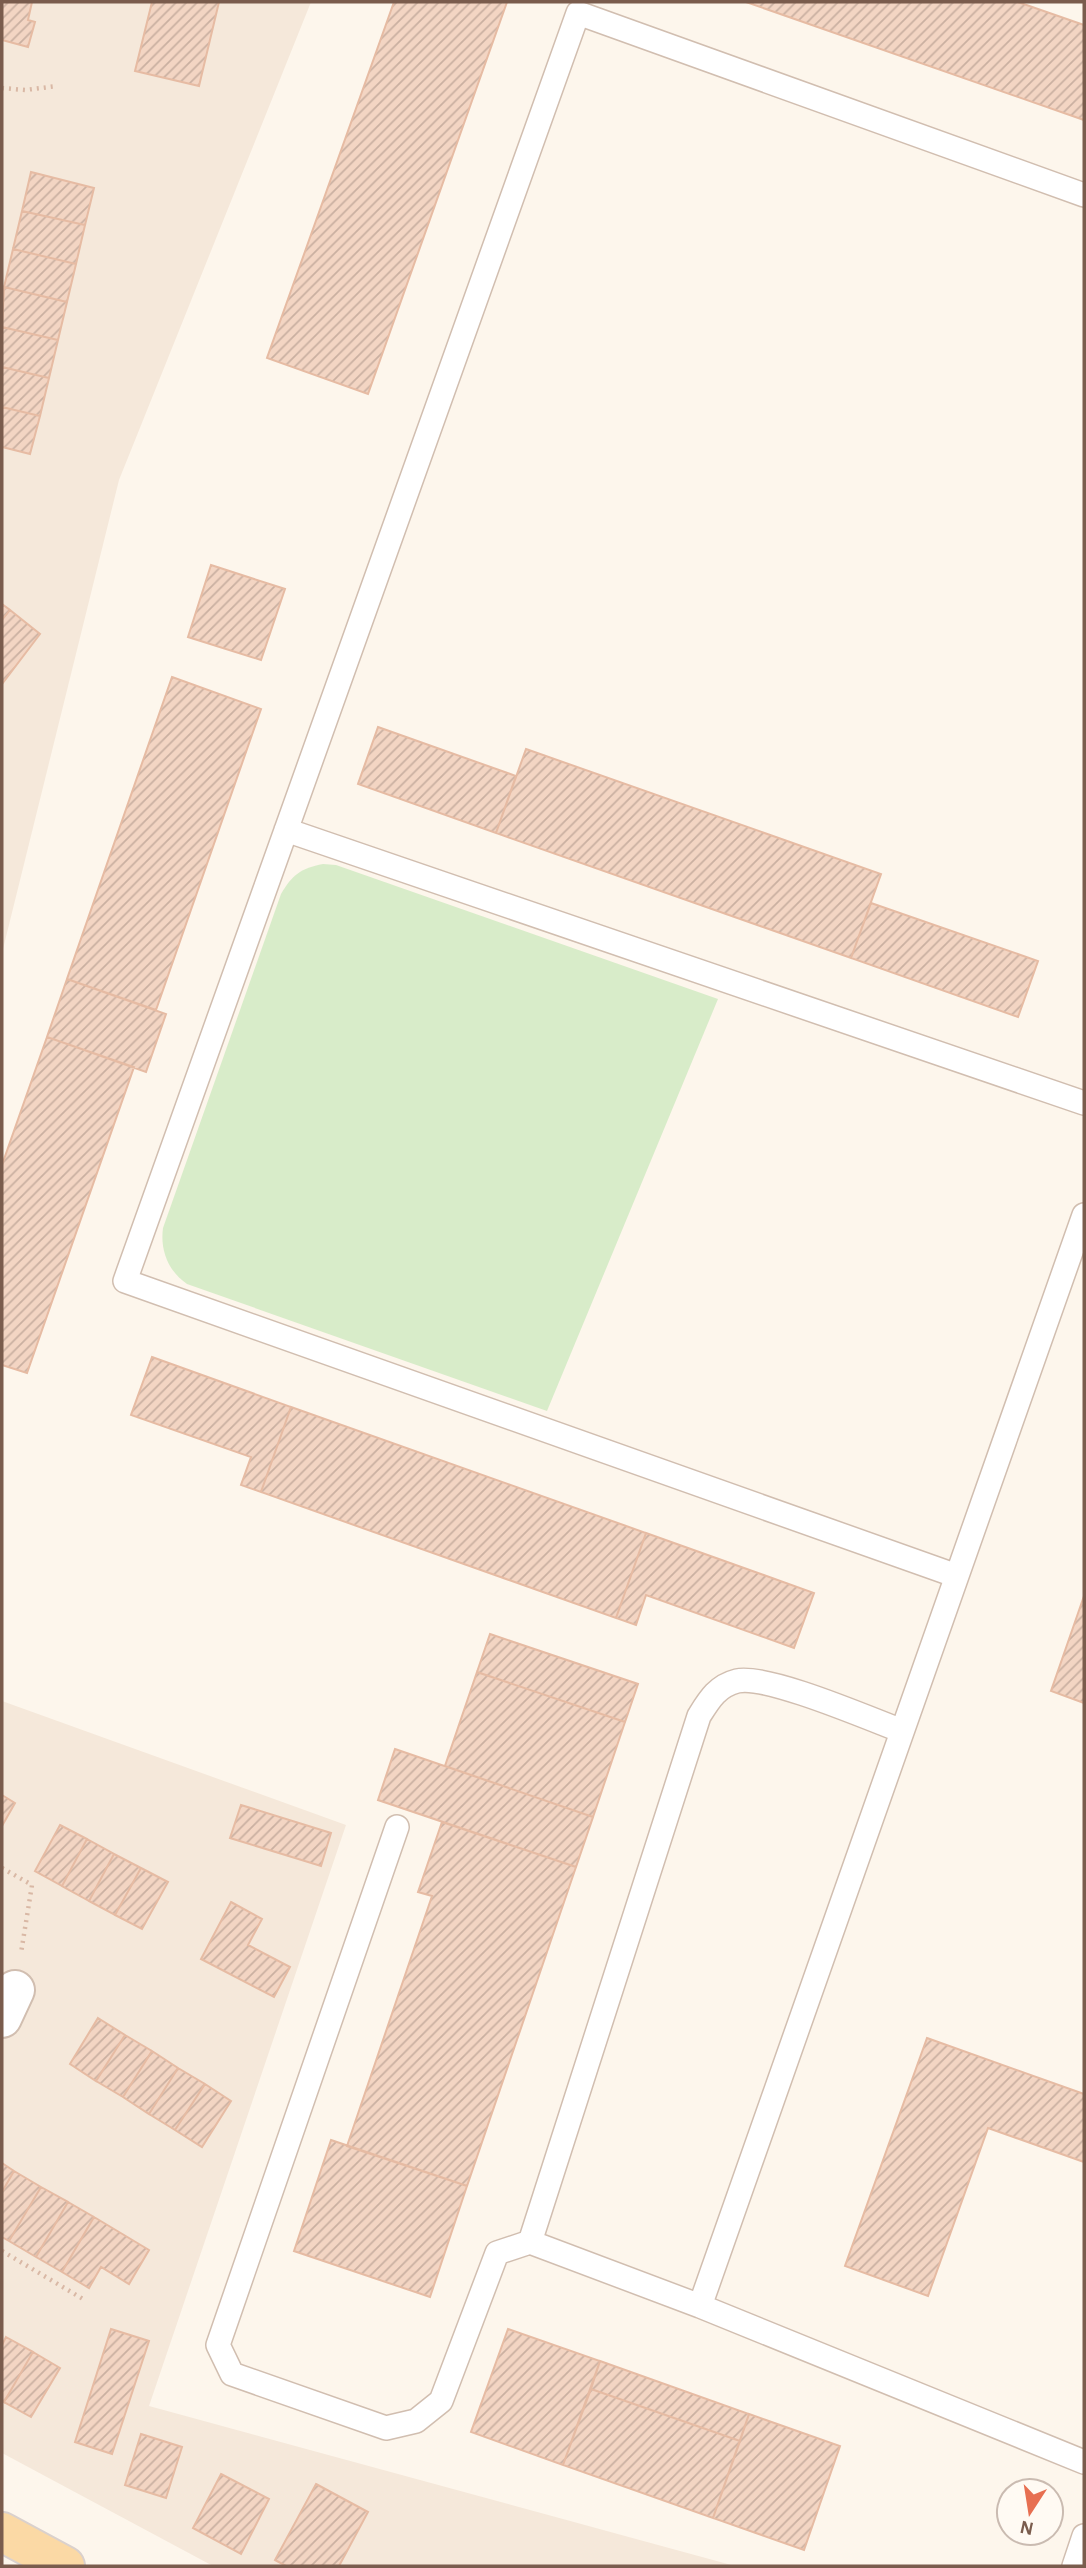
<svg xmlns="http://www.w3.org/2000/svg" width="1086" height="2568" viewBox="0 0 1086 2568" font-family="'Alegreya Sans',sans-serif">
  <defs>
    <pattern id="building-hatch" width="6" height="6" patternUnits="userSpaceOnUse" patternTransform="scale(1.75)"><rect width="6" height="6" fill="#f3d5c3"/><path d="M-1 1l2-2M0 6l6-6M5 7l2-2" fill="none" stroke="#cab0a1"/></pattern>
  </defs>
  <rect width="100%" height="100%" fill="#fdf6ec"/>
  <path fill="#f5e8da" d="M2,2h309l-192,478 -117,473z
    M2,1701l344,124 -197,581 586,160h-522l-211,-113z"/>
  <path fill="#d8ecc9" d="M323,864l13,1 382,134 -171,412 -360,-127c-19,-13 -27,-34 -24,-56l118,-334c11,-19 20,-26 42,-30z"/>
  <path fill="url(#building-hatch)" stroke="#e6bba3" stroke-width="2" d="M2,2h30l-4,18 7,2 -7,25 -26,-7z
    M152,2h67l-20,84 -64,-15z
    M394,2h113l-139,392 -101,-36z
    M746,2h272l66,23v95z
    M31,172l63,16 -9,37 -63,-14z
    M22,211l63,14 -9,39 -63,-15z
    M13,249l63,15 -9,38 -63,-15z
    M4,287l63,15 -9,38 -56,-13z
    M2,327l56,13 -9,38 -47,-11z
    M2,367l47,11 -9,38 -38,-9z
    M2,407l38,9 -10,38 -28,-7z
    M211,565l74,24 -24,71 -73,-23z
    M2,604l8,6 -8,10z
    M10,610l30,24 -38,50v-64z
    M172,677l89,32 -105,301 -89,-31z
    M378,727l138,49 -20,57 -138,-49z
    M526,749l355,125 -30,84 -355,-125z
    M871,903l167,58 -20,56 -167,-59z
    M67,979l99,35 -20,58 -99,-35z
    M47,1037l87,30 -107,306 -25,-8v-200z
    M152,1357l139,50 -30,85 -20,-7 10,-28 -120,-42z
    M291,1407l355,126 -30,85 -355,-126z
    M646,1533l168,60 -20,55 -148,-53 -10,30 -20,-7z
    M1084,1596v107l-33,-12z
    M490,1634l148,50 -13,38 -148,-50z
    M477,1672l148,50 -32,95 -148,-51z
    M395,1749l198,68 -17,50 -198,-67z
    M2,1795l13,8 -13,23z
    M241,1805l90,28 -10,33 -91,-28z
    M442,1822l134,45 -109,319 -120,-40 85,-250 -14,-4z
    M60,1825l27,14 -25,47 -27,-15z
    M87,1839l27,15 -25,47 -27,-15z
    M114,1854l27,14 -26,47 -26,-14z
    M141,1868l27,14 -26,47 -27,-14z
    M231,1902l31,17 -14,26 42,22 -16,30 -73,-38z
    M98,2018l27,17 -29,46 -26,-17z
    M125,2035l27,16 -29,46 -27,-16z
    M927,2038l157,56v68l-96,-34 -60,168 -83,-30z
    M152,2051l26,17 -29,46 -26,-17z
    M178,2068l27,16 -30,46 -26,-16z
    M205,2084l26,17 -29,46 -27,-17z
    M331,2140l136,46 -37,111 -136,-46z
    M2,2163l12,8 -12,21z
    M14,2171l27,16 -32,54 -7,-4v-45z
    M41,2187l27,15 -32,55 -27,-16z
    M68,2202l26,15 -32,55 -26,-15z
    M94,2217l55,33 -20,34 -28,-17 -12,21 -27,-16z
    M111,2329l38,12 -37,113 -37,-12z
    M508,2329l92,32 -37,104 -92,-33z
    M6,2337l27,15 -29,50 -2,-2v-55z
    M33,2352l27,16 -29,49 -27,-15z
    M600,2361l149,53 -9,27 -149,-52z
    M591,2389l149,52 -27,77 -150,-53z
    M749,2414l91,32 -36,104 -91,-32z
    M141,2434l41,13 -16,51 -41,-13z
    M221,2474l48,25 -28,55 -48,-26z
    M316,2484l52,28 -29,54h-53l-11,-6z"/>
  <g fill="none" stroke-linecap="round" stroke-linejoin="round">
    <defs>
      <path id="service" d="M286,830l798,273
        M957,1576l-832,-295 453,-1268 506,182
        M397,1827l-179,518 14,29 154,54 30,-7 25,-20 56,-148 33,-11 170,64 384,156
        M530,2242l169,-526c10,-16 18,-30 38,-35 29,-7 133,38 165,50
        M700,2306l384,-1091
        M1074,2566l10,-30"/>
      <path id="minor" d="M2,2018l13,-28"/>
      <path id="primary" d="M2,2532l63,34"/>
    </defs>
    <use href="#service" stroke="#d1beb0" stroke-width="26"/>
    <use href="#minor" stroke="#d1beb0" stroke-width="42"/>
    <use href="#primary" stroke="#dad1cd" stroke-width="42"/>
    <path stroke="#d9b8a5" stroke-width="4.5" stroke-dasharray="2 5" stroke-linecap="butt" d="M2,88l23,2 32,-4
      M2,1868l30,17 -11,68
      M2,2251l81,48"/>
    <use href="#service" stroke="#fff" stroke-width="23"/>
    <use href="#minor" stroke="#fff" stroke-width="38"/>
    <use href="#primary" stroke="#fbd9a5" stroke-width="38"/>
  </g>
  <rect width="1086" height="2568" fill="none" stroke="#7a5c4d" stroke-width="7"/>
  <g transform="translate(1030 2512) rotate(192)"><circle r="33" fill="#fffaf3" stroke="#cabbb1" stroke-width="2"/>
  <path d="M0-5L12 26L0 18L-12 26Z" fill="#e76f51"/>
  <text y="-10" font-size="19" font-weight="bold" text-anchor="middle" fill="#7a5c4d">N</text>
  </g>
</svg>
